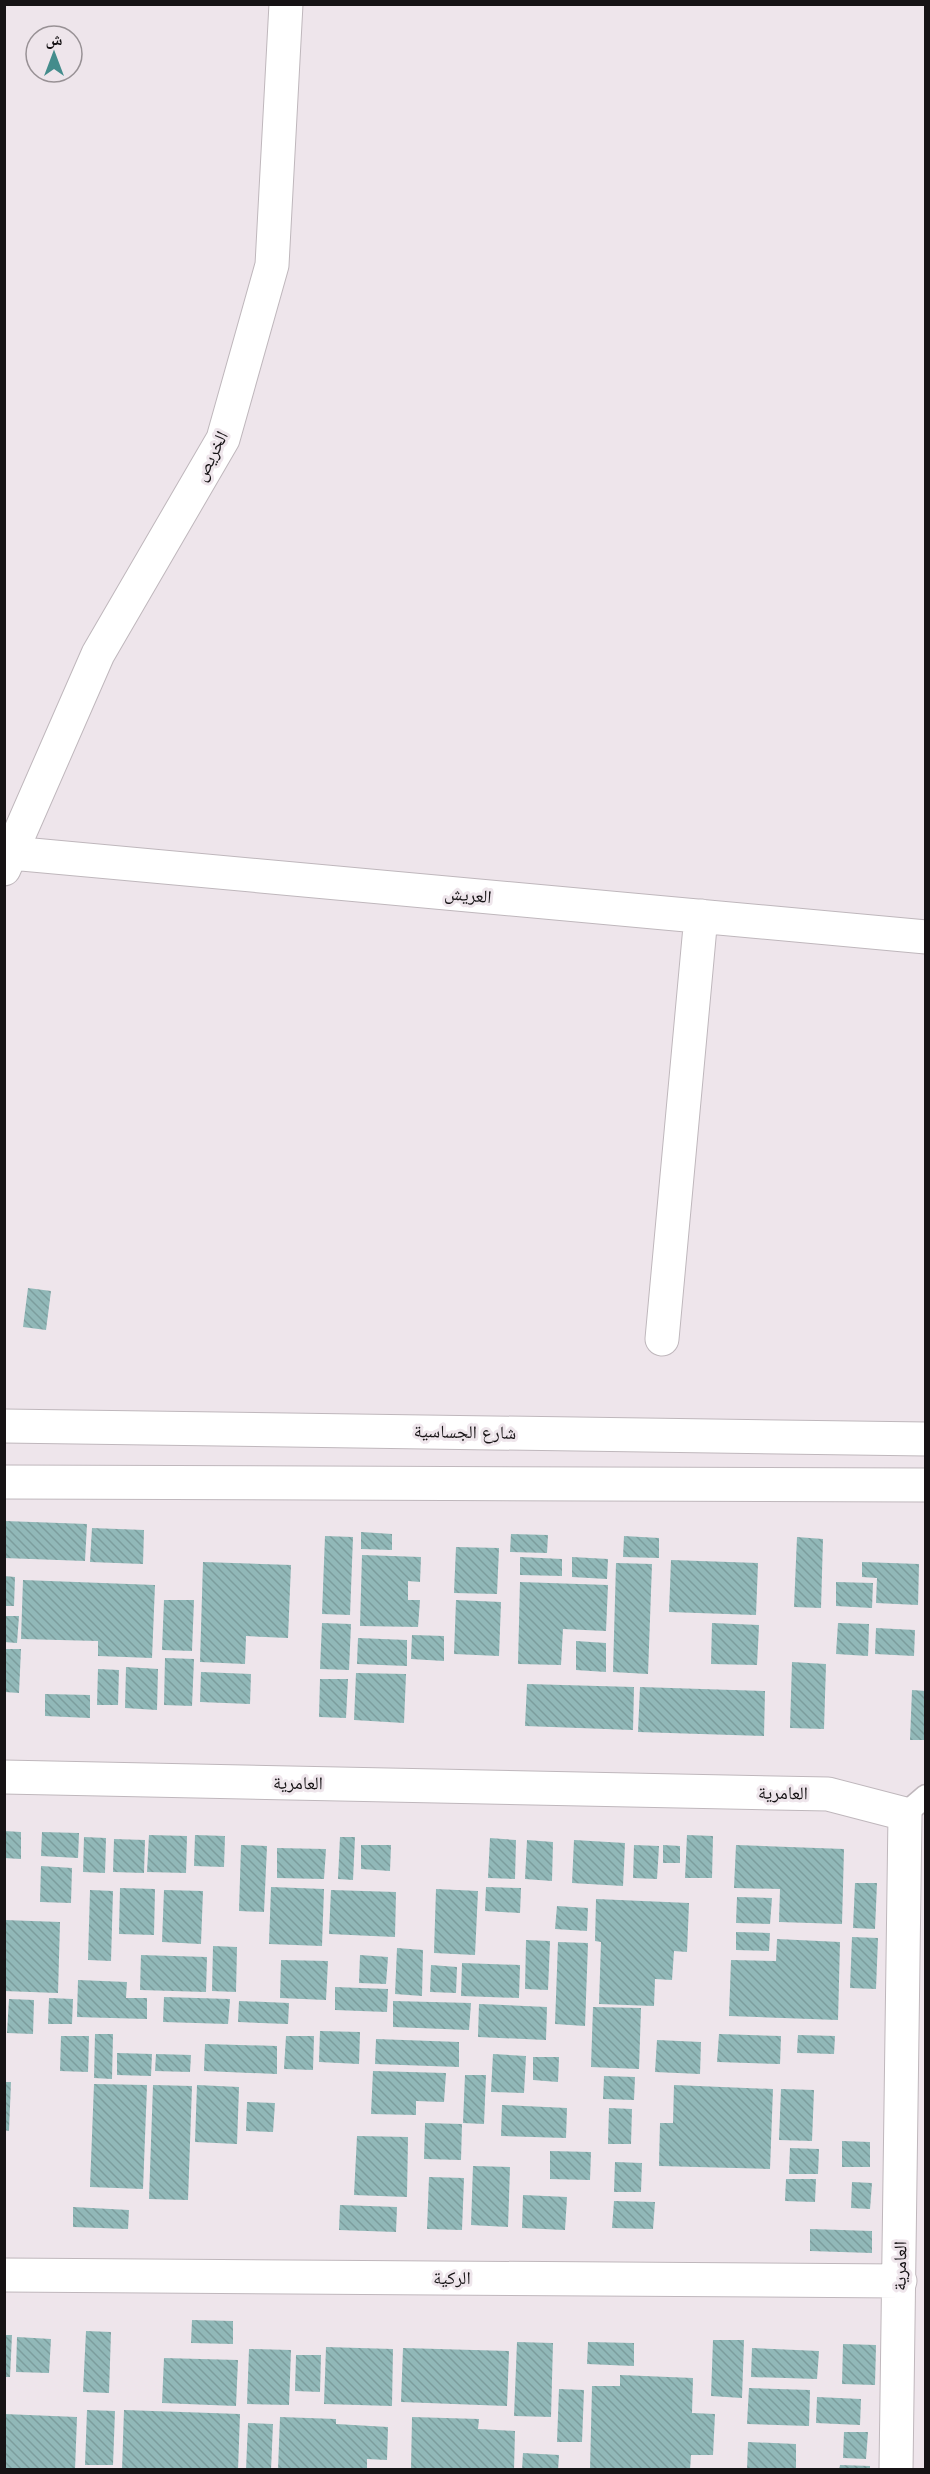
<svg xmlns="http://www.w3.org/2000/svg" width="930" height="2474" viewBox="0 0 930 2474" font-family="Inter,'Noto Naskh Arabic',sans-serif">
  <defs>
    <pattern id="building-back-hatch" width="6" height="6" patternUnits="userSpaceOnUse" patternTransform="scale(1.5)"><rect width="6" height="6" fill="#91b8b8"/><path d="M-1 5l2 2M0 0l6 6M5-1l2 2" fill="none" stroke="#7c9d9d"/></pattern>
  </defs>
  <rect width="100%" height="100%" fill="#eee5eb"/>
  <path fill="url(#building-back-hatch)" d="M28,1288l23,3 -5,39 -23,-3z
    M5,1521l82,3 -2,37 -81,-3z
    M92,1528l52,2 -1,34 -53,-2z
    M361,1532l31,2v16l-31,-1z
    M511,1534l37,1 -1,18 -37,-1z
    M325,1536l28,1 -3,78 -28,-1z
    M624,1536l35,2v20l-36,-1z
    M797,1537l26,2 -2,69 -27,-1z
    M456,1547l43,1 -2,46 -43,-1z
    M362,1555l59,2 -1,25 -12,-1v19h12l-2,27 -58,-1z
    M520,1557l42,2v17l-42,-1z
    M572,1557l36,2 -1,20 -35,-2z
    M671,1560l87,3 -2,52 -87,-3z
    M203,1562l88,3 -3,73 -42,-2 -1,28 -45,-2z
    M862,1562l57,2 -1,41 -42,-2 1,-25 -15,-1z
    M616,1563l36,1 -4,110 -35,-2z
    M4,1576l11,1 -1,29h-10z
    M23,1580l132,5 -3,73 -54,-2v-15l-77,-2z
    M520,1582l88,3 -2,46 -43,-2 -2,36 -43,-1z
    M836,1582l37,1 -1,25 -36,-2z
    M164,1600h30l-2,51 -30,-1z
    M456,1600l45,2 -2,54 -45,-2z
    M4,1616h15l-2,27 -13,-1z
    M322,1623l29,1 -2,46 -29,-1z
    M712,1623l47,2 -2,40 -46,-1z
    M838,1623l31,1 -1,32 -32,-2z
    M876,1628l39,2 -1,26 -39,-2z
    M412,1635l32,1v25l-33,-2z
    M358,1638l49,2v26l-50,-2z
    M576,1641l30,2v29l-30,-2z
    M5,1649h16l-2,44 -14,-1z
    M165,1658l29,1 -2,47 -28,-1z
    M792,1662l34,2 -2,65 -34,-1z
    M126,1667l32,2 -1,41 -32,-2z
    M98,1669l21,1 -1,35h-21z
    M201,1672l50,2 -1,30 -50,-2z
    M356,1673l50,1 -2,49 -50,-3z
    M320,1679h28l-2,39 -27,-1z
    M527,1684l107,3 -1,43 -108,-4z
    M640,1687l125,4 -1,45 -126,-4z
    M912,1690l14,1v49h-16z
    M45,1694l45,1v23l-45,-2z
    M4,1831l17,1v27l-17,-1z
    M42,1832l37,1 -1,25 -37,-2z
    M149,1835l38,1 -1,37 -39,-1z
    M195,1835l30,1 -1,31 -30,-1z
    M687,1835l26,1 -1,42h-27z
    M84,1837l22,1 -1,35 -22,-1z
    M340,1837h15l-2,43 -15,-1z
    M490,1838l26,2 -1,39 -27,-1z
    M114,1839l31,1 -1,33 -31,-1z
    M527,1840l26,2 -1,39 -27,-2z
    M574,1840l51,3 -2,43 -51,-3z
    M241,1845l26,1 -3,66 -25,-1z
    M361,1845h30l-1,26 -29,-2z
    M634,1845l25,1 -2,33 -24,-1z
    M663,1845l17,1v17h-17z
    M736,1845l108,4 -2,75 -63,-2 1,-33 -46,-1z
    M277,1848l49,1 -2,30 -47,-1z
    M41,1866l31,2 -1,35 -31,-1z
    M855,1883h22l-2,46 -22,-1z
    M271,1887l53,2 -2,57 -53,-2z
    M486,1887l35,1 -1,25 -35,-2z
    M120,1888l35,1 -1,46 -35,-1z
    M436,1889l42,2 -3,64 -41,-2z
    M90,1890l23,1 -2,70 -23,-1z
    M164,1890l39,1 -2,53 -39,-2z
    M331,1890l65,2 -1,45 -66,-3z
    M737,1897l35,1 -2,26 -34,-1z
    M596,1899l93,4 -2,49 -13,-1 -2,29 -17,-1 -1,27 -55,-2 2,-62 -6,-1z
    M557,1906l31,2 -1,23 -32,-2z
    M4,1920l56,2 -2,71 -54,-2z
    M736,1932l34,1 -1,18 -33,-1z
    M852,1937l26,1 -2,51 -26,-1z
    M777,1939l63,3 -2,78 -109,-4 2,-56 45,1z
    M526,1940l24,1 -2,49 -23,-1z
    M558,1942l30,1 -3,83 -30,-2z
    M213,1946l24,1 -1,45 -24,-1z
    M397,1948l26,2 -1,46 -27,-2z
    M141,1955l66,2 -1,35 -66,-2z
    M360,1955l28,2 -2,27 -27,-1z
    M281,1960l47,1 -2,39 -46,-2z
    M462,1963l58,2 -1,33 -58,-2z
    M431,1965l26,2 -1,26 -26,-1z
    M78,1980l49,2 -1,16h21v21l-70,-2z
    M335,1987l53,2 -1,23 -52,-2z
    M164,1997l66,2 -2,25 -65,-2z
    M49,1998l24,1 -1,25h-24z
    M9,1999l25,1 -1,34 -26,-1z
    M239,2001l50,2 -1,21 -50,-2z
    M393,2001l78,2 -2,27 -76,-3z
    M479,2004l68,3 -1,33 -68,-3z
    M593,2007l48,1 -2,61 -48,-2z
    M320,2031l40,1 -1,32 -40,-2z
    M95,2034h18l-1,45 -18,-1z
    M719,2034l62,2 -1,28 -63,-2z
    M798,2035l37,1 -1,18 -37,-1z
    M61,2036h28l-1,36 -28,-1z
    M286,2036h28l-1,34 -29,-1z
    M376,2039l83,3v25l-84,-3z
    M657,2040l44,2 -1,32 -45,-2z
    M205,2044l72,2v28l-73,-3z
    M117,2053l35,1 -1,22 -34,-1z
    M156,2054l35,1 -1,17 -35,-1z
    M493,2054l33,2 -2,37 -33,-1z
    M533,2057h26l-1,25 -25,-2z
    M373,2071l73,2 -2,29 -28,-1v14l-45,-1z
    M465,2075h21l-2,49 -21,-1z
    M604,2076l31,1 -1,23 -31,-1z
    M4,2082h7l-2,49 -5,-1z
    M94,2084l53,1 -4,104 -53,-2z
    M153,2085l39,1 -4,114 -39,-1z
    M197,2085l42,2 -2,57 -42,-2z
    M674,2085l99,4 -3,80 -111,-3 1,-43h13z
    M781,2089l33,1 -2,51 -33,-1z
    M247,2102l28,1 -2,29 -27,-1z
    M502,2105l65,3 -1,30 -65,-2z
    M609,2108l23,1 -1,35h-23z
    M425,2123l37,1 -1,36 -37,-1z
    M357,2136l51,1 -1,60 -53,-2z
    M842,2141l28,1v25h-28z
    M790,2148l29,1 -1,25h-29z
    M550,2151l41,1 -1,28 -40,-1z
    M615,2162l27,1 -1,29h-27z
    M473,2166l37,1 -2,60 -37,-2z
    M429,2177l35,1 -2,52 -35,-1z
    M786,2179h30l-1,23 -30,-1z
    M852,2182l20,1 -2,26 -19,-1z
    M523,2195l44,2 -2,33 -43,-2z
    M614,2201l41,1 -2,27 -41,-1z
    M340,2205l57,2 -1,25 -57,-2z
    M73,2207l56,3 -1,19 -55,-2z
    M810,2229l62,2v22l-62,-2z
    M192,2320l41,1v23l-42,-1z
    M86,2331l25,1 -2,61 -26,-1z
    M4,2335h8l-2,42h-6z
    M17,2337l34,2 -2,34 -33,-1z
    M713,2340h31l-2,58 -31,-2z
    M517,2342l36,1 -2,74 -37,-1z
    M588,2342l46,1v23l-47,-2z
    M843,2344l33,1 -1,40 -33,-1z
    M326,2347l67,2 -1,57 -68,-2z
    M403,2348l106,3 -2,55 -106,-4z
    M752,2348l67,3 -2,28 -66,-2z
    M249,2349l42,1 -2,55 -42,-1z
    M296,2355h25l-1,37 -25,-1z
    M164,2358l74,2 -2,46 -74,-3z
    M620,2375l73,3 -1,35 23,1 -2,41h-22l-1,15h-100l2,-84h28z
    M749,2388l61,2 -1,36 -62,-2z
    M559,2389l25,1 -2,52h-25z
    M817,2397l44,2 -1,26 -44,-2z
    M87,2410l28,1 -2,54h-28z
    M124,2410l116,4 -2,56h-116z
    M4,2414l73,3 -2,53h-71z
    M280,2417l56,2v5l52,3 -1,33 -20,-1v11h-89z
    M412,2417l67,2 -1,10 37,2 -1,39h-103z
    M248,2423l25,1 -2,46h-25z
    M844,2432h24l-2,27 -23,-1z
    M748,2442l48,2v26h-49z
    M523,2453l36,2 -1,15h-36z
    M840,2465l30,1v4h-31z"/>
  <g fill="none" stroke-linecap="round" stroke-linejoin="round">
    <defs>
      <path id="service" d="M905,1814l21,-18"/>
      <path id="minor" d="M11,853l915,84
        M4,869l94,-215 125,-215 49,-174 14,-261
        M662,1339l39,-423
        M4,1777l824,17 77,20 -9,656
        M4,2275l896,6"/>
      <path id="tertiary" d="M4,1426l922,13
        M4,1482l922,3"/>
    </defs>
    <use href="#service" stroke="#bfb7bc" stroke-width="25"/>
    <use href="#minor" stroke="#bfb7bc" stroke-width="35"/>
    <use href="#tertiary" stroke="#bfb7bc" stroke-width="35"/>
    <use href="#service" stroke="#fff" stroke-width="22"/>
    <use href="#minor" stroke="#fff" stroke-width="33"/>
    <use href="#tertiary" stroke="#fff" stroke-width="33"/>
  </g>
  <g text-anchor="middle" stroke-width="6" stroke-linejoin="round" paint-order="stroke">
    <g font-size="18" fill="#161315" stroke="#eee5eb">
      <text transform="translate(211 456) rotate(-63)" y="6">الخريص</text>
      <text transform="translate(468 895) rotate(5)" y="6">العريش</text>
      <text transform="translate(465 1432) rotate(1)" y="6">شارع الجساسية</text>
      <text transform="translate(298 1783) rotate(1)" y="6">العامرية</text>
      <text transform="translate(783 1793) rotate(1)" y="6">العامرية</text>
      <text transform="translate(900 2266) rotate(-89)" y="6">العامرية</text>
      <text x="452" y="2284">الركية</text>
    </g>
  </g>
  <rect width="930" height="2474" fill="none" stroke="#161315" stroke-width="12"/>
  <g transform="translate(54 54)"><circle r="28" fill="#eee5eb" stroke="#989195" stroke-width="1.5"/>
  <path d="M0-4.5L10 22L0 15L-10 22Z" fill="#448c8c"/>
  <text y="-9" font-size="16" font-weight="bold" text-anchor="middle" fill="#161315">ش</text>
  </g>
</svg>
